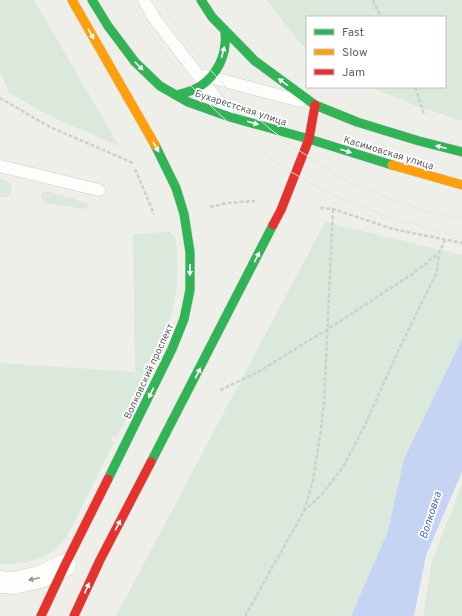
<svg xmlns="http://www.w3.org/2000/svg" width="462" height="616" viewBox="0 0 462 616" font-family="Overpass,sans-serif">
  <rect width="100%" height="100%" fill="#efefea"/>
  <path fill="#dae9db" d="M0,0h34l85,146 -67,-29 -43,-24 -9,-22z
    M266,0h196v121l-43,-14 -49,-20h75v-70h-138v31l-6,-4z
    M0,179c7,2 14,4 11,13l-4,5h-7z
    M46,191l42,12 1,2 -1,2 -3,2 -40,-6c-3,-3 -5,-5 -4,-9z
    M325,222l137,33v84l-58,120 -16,72 -37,85h-235z
    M169,232l6,4c2,15 3,30 2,46 -5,56 -36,105 -60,155l-4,-1 -2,5 3,1c-11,22 -22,44 -33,66 -6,11 -11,25 -19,35 -13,15 -43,24 -62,20v-200l135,9 -2,-138z
    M462,485v131h-39l9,-56z"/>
  <path fill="#c4d4f2" d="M462,339v133l-36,83 -12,61h-63l37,-85 16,-72z"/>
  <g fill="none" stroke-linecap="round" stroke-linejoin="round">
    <defs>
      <path id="lane" d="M144,0l10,18 74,96
        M206,76l94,25
        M0,166l99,24"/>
      <path id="street" d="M0,582l14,1 26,-6 25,-12"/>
      <path id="fast" d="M92,0l16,26 27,36 25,24 28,16 42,15 79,22 83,26
        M201,0l11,17 43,44 60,44 42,17 62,19 43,11
        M177,95c6,-2 12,-3 18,-6 17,-8 29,-27 30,-45 1,-5 0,-9 0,-13
        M151,462l122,-237
        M108,479l64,-130 12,-30 6,-29v-38l-6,-38 -8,-26 -21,-43"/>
      <path id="slow" d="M72,0l83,145
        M392,165l70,20"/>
      <path id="jam" d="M273,225l8,-15 28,-71 6,-34
        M41,616l24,-51 43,-86
        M74,616l26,-56 51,-98"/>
    </defs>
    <use href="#lane" stroke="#cdcdcd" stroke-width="13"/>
    <use href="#street" stroke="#cdcdcd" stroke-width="23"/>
    <use href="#fast" stroke="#cccdcd" stroke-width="10"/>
    <use href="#slow" stroke="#cccdcd" stroke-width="10"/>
    <use href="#jam" stroke="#cccdcd" stroke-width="10"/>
    <path stroke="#cdd0cf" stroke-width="2.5" stroke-dasharray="4 2" stroke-linecap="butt" d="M373,0l4,10 5,7
      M415,87l9,27
      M0,98l50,29 83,36v1
      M135,169l19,45
      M210,207l17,-4 28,-2
      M320,208l13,1 60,20 69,14
      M220,390l38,-18 70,-43 83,-54 28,-22
      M304,511l9,-31 7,-44 4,-33 9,-194
      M245,616l59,-105 19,-18 20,-26 21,-40 37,-82 36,-73 2,-19 6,-13"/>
    <use href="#lane" stroke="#fdfdfc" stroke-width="12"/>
    <use href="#street" stroke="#fdfdfc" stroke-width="22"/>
    <use href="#fast" stroke="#30b455" stroke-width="9"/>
    <use href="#slow" stroke="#ff9f0a" stroke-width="9"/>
    <use href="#jam" stroke="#e5322d" stroke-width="9"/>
    <path stroke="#e5e5e4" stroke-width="1" d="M130,0l21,33 33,46 33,33 43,39 24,17 52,29 42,16 47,15 37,8
      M161,0l11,19 32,44 33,36 32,29 26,20 52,33 36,15 42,15 37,8"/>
  </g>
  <defs><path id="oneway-solid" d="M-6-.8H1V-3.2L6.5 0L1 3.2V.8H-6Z"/></defs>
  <g fill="#fff">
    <use href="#oneway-solid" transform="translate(91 34) rotate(60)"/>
    <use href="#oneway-solid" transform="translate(223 52) rotate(-75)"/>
    <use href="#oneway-solid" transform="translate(139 66) rotate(45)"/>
    <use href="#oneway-solid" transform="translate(283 82) rotate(-144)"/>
    <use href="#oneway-solid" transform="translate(253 123) rotate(16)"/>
    <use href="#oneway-solid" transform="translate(156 147) rotate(60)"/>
    <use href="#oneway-solid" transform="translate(441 147) rotate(-166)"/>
    <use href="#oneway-solid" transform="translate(346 151) rotate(18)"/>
    <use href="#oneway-solid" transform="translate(257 257) rotate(-63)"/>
    <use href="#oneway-solid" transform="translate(190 270) rotate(91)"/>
    <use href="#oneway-solid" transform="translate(198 373) rotate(-63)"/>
    <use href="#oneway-solid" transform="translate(151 393) rotate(116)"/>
    <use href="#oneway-solid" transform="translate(118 525) rotate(-63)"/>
    <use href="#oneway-solid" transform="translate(87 588) rotate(-65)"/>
  </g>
  <use fill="#97989b" href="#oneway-solid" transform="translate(34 579) rotate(168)"/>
  <g text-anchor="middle" stroke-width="3.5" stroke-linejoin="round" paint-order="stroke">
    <g font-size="10" fill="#606167" stroke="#fff">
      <text transform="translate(241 107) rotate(18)" y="4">Бухарестская улица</text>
      <text transform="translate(389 152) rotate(17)" y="4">Касимовская улица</text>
      <text transform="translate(148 371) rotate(-65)" y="4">Волковский проспект</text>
    </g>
    <g font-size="11" font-style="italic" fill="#566db9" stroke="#fff">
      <text transform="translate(430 515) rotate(-72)" y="4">Волковка</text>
    </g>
  </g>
  <rect x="306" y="16" width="140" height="72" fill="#ffffff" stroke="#bfc0c2"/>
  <rect x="314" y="29" width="20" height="6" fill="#30b455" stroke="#bfc0c2"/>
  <text x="342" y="36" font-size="12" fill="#606167">Fast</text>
  <rect x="314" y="49" width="20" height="6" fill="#ff9f0a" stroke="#bfc0c2"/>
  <text x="342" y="56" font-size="12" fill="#606167">Slow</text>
  <rect x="314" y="69" width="20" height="6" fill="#e5322d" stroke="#bfc0c2"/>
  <text x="342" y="76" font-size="12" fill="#606167">Jam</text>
</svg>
